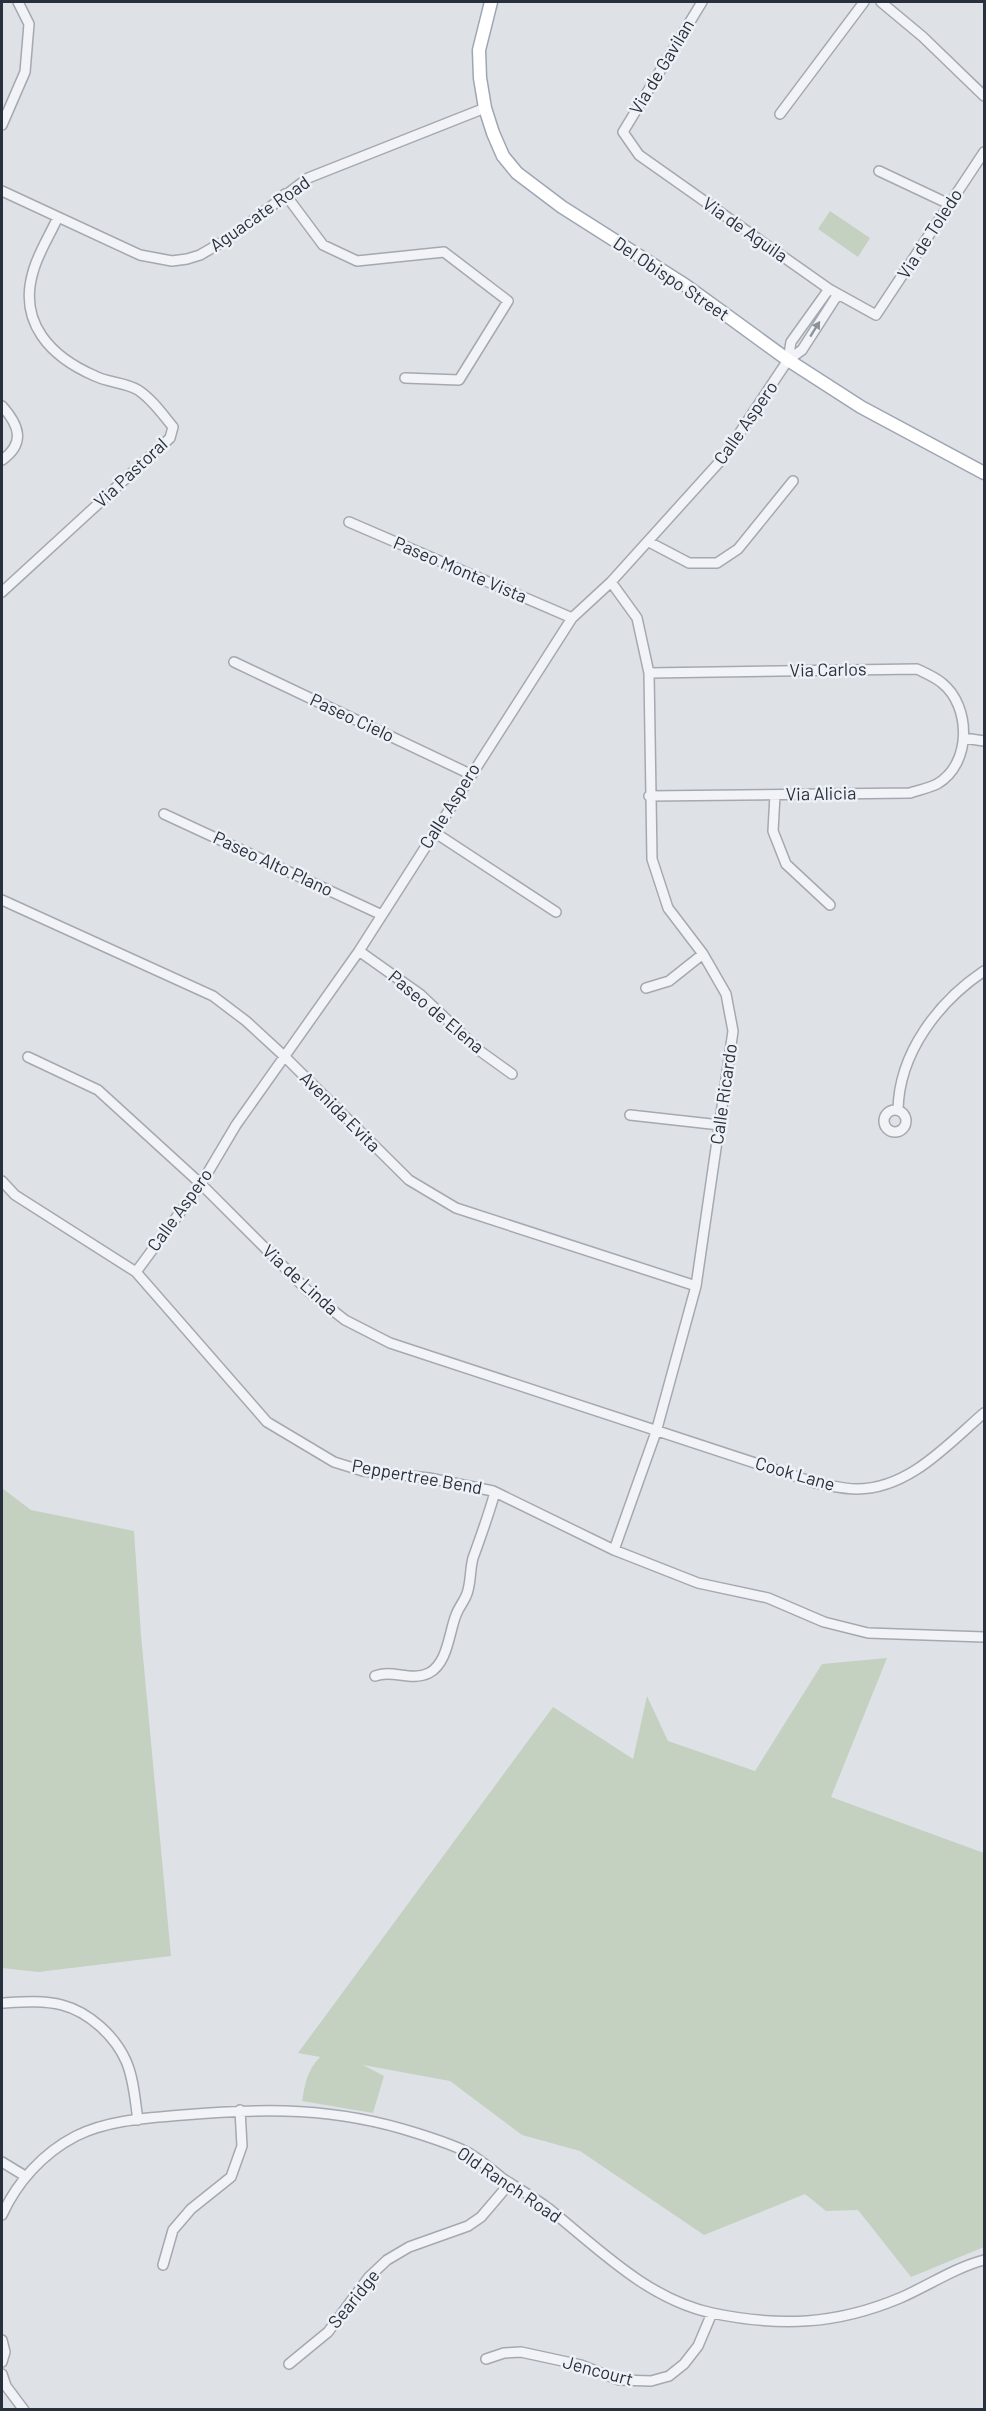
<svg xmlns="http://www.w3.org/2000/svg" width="986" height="2411" viewBox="0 0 986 2411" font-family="Barlow,sans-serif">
  <rect width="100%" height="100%" fill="#dee2e7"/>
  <path fill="#c4d1c0" d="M830,211l40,27 -12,19 -40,-28z
    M2,1488l29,22 103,21 7,104 30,321 -133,16 -36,-4z
    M887,1658l-56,139 153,56v394l-73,30 -53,-67 -32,1 -21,-17 -101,41 -124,-84 -58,-16 -72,-54 -87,-16 21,11 -11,37 -71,-12c3,-17 5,-31 18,-44l-22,-4 255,-346 80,52 14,-63 21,45 87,30 67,-107z"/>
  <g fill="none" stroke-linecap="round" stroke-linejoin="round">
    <defs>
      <path id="minor" d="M702,2l-79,130 16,23 190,134 47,26 108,-163
        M881,2l42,35 61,59
        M780,114l84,-112
        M2,125l23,-53 4,-48 -11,-22
        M879,171l70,33
        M2,191l138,64 32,6 15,-2 13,-4 31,-18 77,-59 177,-70
        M285,194l38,51 34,16 87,-9 64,49 -49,79 -54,-2
        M788,360l3,-18 38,-53
        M2,406c17,19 24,37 0,54
        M349,522l223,96
        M649,542l40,21h28l21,-14 55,-68
        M611,582l26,36 12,55 3,186 16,49 35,46 23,40 7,37 -37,255 -40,146 -42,118
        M2,592l168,-154 3,-11c-10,-12 -21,-28 -35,-37 -13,-8 -29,-7 -43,-14 -44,-19 -77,-53 -62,-104 5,-19 17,-37 25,-55
        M234,662l236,112
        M649,673l268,-4c8,4 18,8 25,14 29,23 30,81 -5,101 -8,4 -18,6 -27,9l-261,3
        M964,738l20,3
        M775,795l-2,36 13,33 44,41
        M164,814l218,101
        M434,832l122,80
        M2,900l211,96 33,25 38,35 125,124 47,28 240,78
        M359,951l62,44 59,56 32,23
        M646,988l23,-7 34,-27
        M28,1057l70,33 103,94 107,107 37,29 45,23 426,140c13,2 27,6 41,6 52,0 91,-45 127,-76
        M884 1121a11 11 0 1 1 22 0a11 11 0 1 1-22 0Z
        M898,1110c1,-57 40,-108 86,-139
        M630,1115l90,10
        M2,1181l13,14 121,77 131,150 67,40 29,9 66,7 64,13 121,59 84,33 70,15 56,24 44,11 116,4
        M136,1272l65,-88 35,-59 123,-174 213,-333 39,-36 112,-124 65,-98 14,-10 36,-56
        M375,1676c17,-7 36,6 54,-3 19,-10 20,-41 27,-58 3,-9 10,-15 12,-25 3,-11 2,-21 5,-32 8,-22 16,-44 22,-66
        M2,2003c18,-1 41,-3 60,2 27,7 53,31 64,56 8,18 9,40 12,59
        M2,2162l23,14
        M2,2215c15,-33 41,-62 74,-79 32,-16 72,-18 107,-21 82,-7 152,-8 233,18 16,5 35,11 51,19 12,7 24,17 35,26 15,10 31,19 46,30 50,40 99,91 164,105 67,14 124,12 188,-15 28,-12 54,-30 84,-38
        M163,2265l10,-35 18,-21 40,-32 11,-31 -2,-36
        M2,2340l3,12 -3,10
        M486,2359l18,-6 17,-1 60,13 38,15 32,1 18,-5 15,-12 14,-18 14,-33
        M289,2364l39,-32 41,-55 18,-17 22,-13 59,-21 13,-9 29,-34
        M2,2374l4,12 18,24"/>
      <path id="major" d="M491,2l-12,48 1,28 5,30 8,25 10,23 14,17 45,34 123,78 103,75 73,47 123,66"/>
    </defs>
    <use href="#minor" stroke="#a4a9b1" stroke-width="12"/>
    <use href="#major" stroke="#9ea6b3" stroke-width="15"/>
    <use href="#minor" stroke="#f1f3f6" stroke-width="9"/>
    <use href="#major" stroke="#fff" stroke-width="12"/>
  </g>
  <defs><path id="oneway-solid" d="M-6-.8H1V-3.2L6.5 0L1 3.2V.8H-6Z" transform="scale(1.5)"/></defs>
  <use fill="#8c929a" href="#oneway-solid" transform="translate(815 329) rotate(-58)"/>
  <g text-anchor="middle" stroke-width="5" stroke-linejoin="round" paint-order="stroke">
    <g font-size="18" fill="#28303e" stroke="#eef1f5">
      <text transform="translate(662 67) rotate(-59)" y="6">Via de Gavilan</text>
      <text transform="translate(260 214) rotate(-35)" y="6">Aguacate Road</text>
      <text transform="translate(745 230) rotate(35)" y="6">Via de Aguila</text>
      <text transform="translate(930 234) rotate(-57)" y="6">Via de Toledo</text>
      <text transform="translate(671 279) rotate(34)" y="6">Del Obispo Street</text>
      <text transform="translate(746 423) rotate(-55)" y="6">Calle Aspero</text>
      <text transform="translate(131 473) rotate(-43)" y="6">Via Pastoral</text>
      <text transform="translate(460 570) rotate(23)" y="6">Paseo Monte Vista</text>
      <text transform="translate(828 670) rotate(-1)" y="6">Via Carlos</text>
      <text transform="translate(352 718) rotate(25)" y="6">Paseo Cielo</text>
      <text transform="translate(821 794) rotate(-1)" y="6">Via Alicia</text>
      <text transform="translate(450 806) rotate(-58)" y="6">Calle Aspero</text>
      <text transform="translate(273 864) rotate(25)" y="6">Paseo Alto Plano</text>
      <text transform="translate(436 1012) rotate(40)" y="6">Paseo de Elena</text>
      <text transform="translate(724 1094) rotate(-82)" y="6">Calle Ricardo</text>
      <text transform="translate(340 1112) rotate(45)" y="6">Avenida Evita</text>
      <text transform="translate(180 1210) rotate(-54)" y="6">Calle Aspero</text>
      <text transform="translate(300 1280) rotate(42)" y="6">Via de Linda</text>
      <text transform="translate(795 1474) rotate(16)" y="6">Cook Lane</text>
      <text transform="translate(417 1477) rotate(10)" y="6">Peppertree Bend</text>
      <text transform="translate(509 2185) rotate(34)" y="6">Old Ranch Road</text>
      <text transform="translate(354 2299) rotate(-51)" y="6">Searidge</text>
      <text transform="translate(598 2371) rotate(15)" y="6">Jencourt</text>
    </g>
  </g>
  <rect width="986" height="2411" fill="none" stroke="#28303e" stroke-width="6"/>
</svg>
